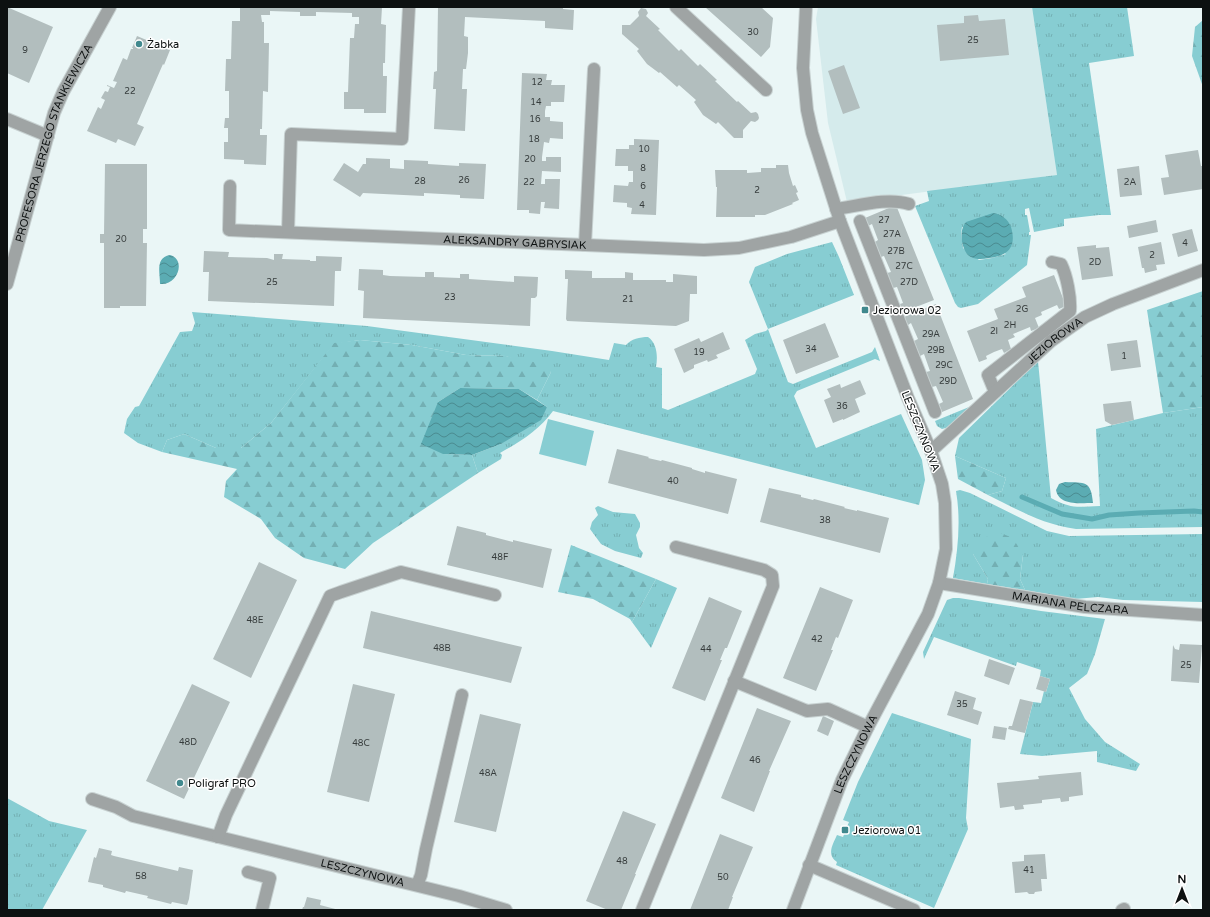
<svg xmlns="http://www.w3.org/2000/svg" width="1210" height="917" viewBox="0 0 1210 917" font-family="'Varela Round',sans-serif">
  <defs>
    <pattern id="grass-tufts" width="24" height="20" patternUnits="userSpaceOnUse"><rect width="24" height="20" fill="#87cdd2"/><path d="M3 7l-1-3M5 7V3M7 7l1-3M15 17l-1-3M17 17v-4M19 17l1-3" fill="none" stroke="#73afb3"/></pattern>
    <pattern id="forest-firs" width="22" height="20" patternUnits="userSpaceOnUse"><rect width="22" height="20" fill="#87cdd2"/><path d="M5 1l3.5 6h-7zM16 11l3.5 6h-7z" fill="#73afb3"/></pattern>
    <pattern id="water-waves" width="16" height="10" patternUnits="userSpaceOnUse"><rect width="16" height="10" fill="#5bacb3"/><path d="M0 5q4-4 8 0t8 0" fill="none" stroke="#4a8b90"/></pattern>
  </defs>
  <rect width="100%" height="100%" fill="#eaf6f6"/>
  <path fill="#d5ebec" d="M818,7h214l25,168 -210,27 -19,-79 -12,-104z"/>
  <path fill="url(#grass-tufts)" fill-rule="evenodd" d="M1032,7h95l7,49 -45,7 22,152h-12l-35,4v7l-30,6 -5,-24 -4,1v6h2l3,17h-1v3h2l-4,30 -49,39 -17,4 -3,-1 -3,-4 -40,-97 14,-5 -2,-10 130,-16zM962,227l44,27 -14,4 -13,2 -16,-12 -2,-14z
    M832,242l7,15 15,38 -86,34 20,53 5,2 79,-32 3,-5 5,14 -5,-2 -78,32 -3,5 22,52 85,-34 21,46 3,20 -6,25 -366,-94c-14,19 -33,31 -53,42l2,2 -1,4 -23,14 -6,-18 29,-11 46,-37 -10,-7 14,-28 -45,-16 -40,-1 -54,-10 -52,-5 -26,4 -63,79 -30,25h-25l-32,-14 -17,6 -5,12 -24,-9 -14,-10 3,-14 8,-12 4,-1 41,-74 12,-1 3,-8 -3,-11 175,14 185,25 57,9 5,-17 12,2c5,-6 14,-8 22,-8 9,6 10,19 8,30l6,1v40l6,2 87,-36 2,-5 -12,-29 10,-6 11,-3 2,-2 -19,-47 6,-15 32,-13z
    M1038,361l13,137c21,11 25,9 49,8l-4,-77 67,-16 40,-6v120l-127,2c-35,-5 -57,-19 -88,-34l14,-4 4,-13 -51,-22 4,-18z
    M974,405l-25,22 -7,2 -5,-3 -2,-5z
    M960,490l10,3 77,38 22,5 134,-2v68l-80,-2 -25,-3 -23,2 -50,-9 -5,-11 3,-24 -50,-1 15,25 -1,5 -34,-6c5,-29 8,-58 3,-87z
    M598,506l15,6 22,2 5,9v4l-4,8 3,13 4,5 -2,5 -26,-7 -14,-7 -11,-15 2,-7 6,-7 -3,-7z
    M656,579l21,9 -26,60 -19,-26z
    M953,598h6l82,13 64,8 -10,35 -8,20 -18,14 16,31 20,23 35,22 -4,7 -39,-9v-11l-55,5 -22,-2 13,-52 8,1 3,-12 2,1 4,-13 -10,-3 1,-6 -24,-8 -1,4 -82,-29 -10,22 -1,-7 24,-52z
    M892,713l79,26 -5,79 2,11 -34,79 -98,-43 1,-3c-11,-7 -4,-18 0,-27l6,2 6,-15 -6,-2 15,-38z
    M7,798l42,23 38,9 -45,80h-35z"/>
  <path fill="url(#forest-firs)" d="M1203,20v67l-11,-31 3,-29z
    M1203,291v116l-40,6 -16,-103z
    M360,340l52,5 54,10 40,1 37,8 8,8 -14,28 -18,-11 -59,-1 -22,14 5,52 29,1 6,18 -105,70 -28,26 -41,-11 -29,-20 -14,-19 -37,-22 2,-16 11,-12 -75,-17 5,-12 17,-6 32,14h25l30,-25 63,-80z
    M955,456l51,22 -4,13 -14,4 -30,-16z
    M998,532l15,6 10,17 -3,24 5,11 -38,-6 1,-5 -15,-25 11,-16z
    M571,545l85,34 -24,43 -2,-3 -37,-20 -35,-7z"/>
  <path fill="#87cdd2" d="M548,419l46,12 -8,35 -47,-12z"/>
  <path fill="url(#water-waves)" d="M993,213c8,1 15,6 18,14 6,20 -3,29 -22,31 -6,1 -12,2 -18,-1 -5,-2 -8,-10 -9,-15 -1,-8 -1,-13 4,-20z
    M170,255c17,5 7,31 -10,29 0,-12 -5,-26 10,-29z
    M460,388l59,1 28,18 -6,13 -40,24 -29,11 -29,-1 -22,-10 17,-42z
    M1065,482c20,1 26,-2 28,21 -13,0 -34,3 -37,-13l3,-6z"/>
  <g fill="none" stroke-linecap="round" stroke-linejoin="round">
    <path stroke="#5bacb3" stroke-width="5" d="M1022,497l40,17 30,5 17,-4 30,-2 55,-2 9,1"/>
  </g>
  <path fill="#b2bebe" d="M7,7l46,20 -24,56 -22,-10z
    M240,7h142l-1,17 5,1 -1,38h-2v13h4l-1,37h-22v-4h-20v-17h4l2,-54h4l1,-14h4v-7h-7v-4l-36,-1v4h-16v-4l-30,-1v4h-9l1,7h2v21h5l-1,49 -5,-1 -1,38h-2v6h7l-1,30 -22,-1v-4l-20,-1v-17h4v-14h-4l1,-10h4v-27h-4l1,-32h5l1,-38h8z
    M438,7h125v2l11,1 -1,20 -28,-2v-7l-80,-4 -1,19 4,1v16l-2,16h-3l-1,20h5l-2,42 -31,-2 2,-40h-3l1,-17 3,-1z
    M705,7h56l12,11 -3,29 -9,10z
    M641,8l5,1 2,4 -2,3 14,13 -2,1 21,21 2,-2 17,17 2,-2 17,16 -2,1 22,21 1,-1 13,12 5,-1 2,2 1,4 -1,2 -3,2 -4,-1 -8,9v8h-9l-16,-16 -2,2 -13,-9 -9,-13 2,-2 -17,-15 -2,2 -17,-15 -1,1 -12,-9 -10,-13 2,-2 -17,-15v-9h8l9,-9 -1,-4z
    M978,15l1,6 26,-2 4,36 -69,6 -3,-36 27,-2v-7z
    M137,36l33,14 -6,15 -1,-1 -26,60 7,3 -9,19 -17,-7 -2,4 -29,-12 11,-24 3,2 4,-9 -4,-2 4,-7 3,1 2,-5 -3,-1v-1l7,3 3,-6 -4,-1 10,-23 4,2 4,-11h2v-1h-1z
    M844,65l16,43 -17,6 -15,-43z
    M522,73l25,1 -1,6h6l-1,5h14l-1,17h-13v4h-5l-1,5v6h5v4l13,1v17l-13,-1 -1,5 -5,-1 -2,15v4h4v-4h15v15l-19,-1 -1,13h4v-5h15l-1,30 -15,-1 1,-6h-4l-1,12 -11,-1v-3h-12z
    M634,139l25,1 -3,75 -25,-1 1,-6 -5,-1v-4l-14,-1 1,-17 14,1 1,-4h4v-11h-5v-5h-13l1,-17h13v-4h5z
    M1198,150l3,16h2v23l-39,6 -3,-17 8,-1 -4,-22z
    M366,158l24,1v9l14,1v-9l24,1v3l31,2v-3l27,1 -2,35 -24,-1v-3l-36,-2v3l-61,-3 -3,4 -27,-17 11,-17 14,9 5,-8h3z
    M105,164h42v65h-4v14h4l-1,63h-26v2h-16v-65h-4v-9h4z
    M776,165h12l1,8 4,13 2,-1 3,7 -2,1 3,7 -7,3 1,1 -28,11h-10v2h-39l1,-30h-1l-1,-17h32v3l14,-1v-4h15z
    M1139,166l3,29 -22,2 -3,-28z
    M896,205l38,95 -31,12 -3,-8 3,-1 -6,-16 -4,1 -6,-15 4,-1 -7,-16 -3,1 -6,-15 3,-2 -6,-16 -4,2 -3,-8z
    M1156,220l2,12 -29,6 -2,-12z
    M1192,229l6,22 -20,6 -6,-23z
    M1161,242l4,22 -9,1 1,5 -12,3 -1,-5h-2l-4,-21z
    M1096,245v3l13,-1 4,29 -31,4 -5,-33z
    M204,251l25,1 -1,5 39,1 7,2v-6h9l-1,5 28,1v1h6v-5l26,1 -1,14h-6l-1,35 -126,-5 1,-29h-6z
    M359,269l24,1v5l7,1 35,1v-5h9v5l26,1v-4h9v5l45,3v-6l24,1 -1,19 -2,2h-4l-1,28 -167,-8 1,-27 -6,-1z
    M565,270l27,1v7h33v-6l8,1v7h33v2h7v-8l24,2v18h-7l-1,27 -13,5 -109,-5 -1,-2 2,-40h-3z
    M1054,275l12,31 -7,3 -2,-4 -16,7 1,3 -7,3 4,10 -8,3 -1,-4 -17,7 2,3 -7,3 3,9 -7,4 -2,-4 -8,3 -8,4 1,3 -8,3 -12,-31 31,-12 -4,-10 32,-12 -4,-10z
    M936,304l37,95 -31,13 -3,-8 4,-2 -7,-16 -4,1 -6,-15 4,-1 -6,-17 -4,2 -6,-15 4,-2 -7,-16 -3,2 -4,-8z
    M825,323l14,34 -43,17 -13,-34z
    M723,332l7,17 -14,6 2,3 -10,4 -1,-2 -13,5v3l-10,5 -10,-24 25,-11 2,4z
    M1137,340l4,27 -30,4 -4,-27z
    M860,380l6,14 -11,5 5,13 -17,8v-1l-10,4 -9,-23 7,-3 -4,-8 13,-5 1,4z
    M1131,401l3,19 -22,5 -7,-4 -2,-17z
    M617,449l32,8 -1,1 13,3 1,-1 30,8v1l13,4v-2l32,8 -9,35 -120,-31z
    M769,488l32,7v2l12,3 1,-1 31,8 -1,1 13,3v-1l32,8 -9,35 -120,-31z
    M457,526l29,7v2l27,7v-2l39,9 -9,39 -96,-23z
    M259,562l38,18 -46,98 -38,-19z
    M820,587l33,13 -15,38 -2,-1 -5,13h2l-17,41 -33,-13z
    M709,597l33,14 -15,37h-2l-5,12h2l-17,41 -33,-13z
    M371,611l151,36 -11,36 -148,-35z
    M1180,644l22,1 -3,38 -28,-2 2,-36 2,4 4,1z
    M989,659l26,9 -6,17 -25,-9z
    M1040,676l10,3 -4,13 -10,-3z
    M192,684l38,18 -46,97 -38,-18z
    M353,684l42,10 -26,108 -42,-10z
    M955,691l21,7 -3,11 9,3 -4,13 -31,-10z
    M1020,699l13,3 -8,31 -17,-4 1,-3h3z
    M757,708l34,13 -22,50h1l-16,41 -33,-14z
    M480,714l41,10 -25,108 -42,-10z
    M823,716l11,5 -6,15 -11,-5z
    M994,726l13,2 -2,12 -13,-2z
    M1081,772l2,23 -14,2v4l-8,1 -1,-4 -18,2v3l-19,2 1,4 -9,1 -1,-4 -14,2 -3,-25 42,-4 -1,-3z
    M623,811l33,13 -21,50h1l-15,36h-13l-22,-9z
    M720,834l33,13 -21,50h1l-5,13h-38z
    M99,848l13,3 -1,4 3,1 64,15 1,-4 14,3 -4,29 -2,6 -15,-3 -1,2 -24,-6 1,-2 -22,-5 -1,2 -22,-6v-2l-15,-3 6,-25 2,1z
    M1045,854l2,25h-6l1,12 -7,1 -1,2h-5l-2,-2 -12,1 -3,-31 12,-1v-6z
    M307,897l14,3 -1,5 19,5h-37l1,-3h1z"/>
  <g fill="none" stroke-linecap="round" stroke-linejoin="round">
    <defs>
      <g id="minor">
        <path d="M676,7l90,83"/>
        <path d="M7,119l41,17"/>
        <path id="s1" d="M230,186l-1,44 475,20 35,-2 52,-11 49,-16"/>
        <path d="M836,209c22,-3 51,-12 73,-5"/>
        <path d="M860,221l75,191"/>
        <path d="M288,232l3,-98 111,5 7,-132"/>
        <path d="M585,245l9,-176"/>
        <path id="s2" d="M7,284l47,-171 9,-21 47,-85"/>
        <path d="M995,392l-7,-17 82,-64c1,-13 -3,-35 -9,-47l-9,-2"/>
        <path id="s3" d="M931,451l120,-110 34,-24 28,-13 90,-34"/>
        <path id="s4" d="M939,583l146,24 118,8"/>
        <path d="M734,681l73,30 21,-2 40,18"/>
        <path id="s5" d="M92,799l24,8 17,9 326,80 47,14"/>
        <path d="M218,837l8,-22 104,-219 11,-4 60,-20 94,23"/>
        <path d="M809,865l105,45"/>
        <path d="M248,872l22,6 -8,32"/>
        <path d="M417,885l4,-10 5,-26 36,-154"/>
        <path d="M642,910l131,-324 -1,-11 -8,-5 -88,-23"/>
        <path id="s6" d="M793,910l49,-130 26,-53 60,-113 11,-31 7,-34 -1,-46 -3,-19 -11,-33 -23,-53 -68,-177 -28,-88 -5,-23 -4,-42 3,-61"/>
        <path d="M1122,910l2,-1"/>
      </g>
    </defs>
    <use href="#minor" stroke="#c7d1d1" stroke-width="14"/>
    <use href="#minor" stroke="#9fa4a4" stroke-width="12"/>
  </g>
  <g fill="#41898e" stroke="#fff" stroke-width="1.5">
    <circle cx="139" cy="44" r="4"/>
    <rect x="861" y="306" width="8" height="8" rx="2"/>
    <circle cx="180" cy="783" r="4"/>
    <rect x="841" y="826" width="8" height="8" rx="2"/>
  </g>
  <g text-anchor="middle" stroke-width="3" stroke-linejoin="round" paint-order="stroke">
    <g font-size="9" fill="#363c3c">
      <text x="753" y="35">30</text>
      <text x="973" y="43">25</text>
      <text x="25" y="53">9</text>
      <text x="537" y="85">12</text>
      <text x="130" y="94">22</text>
      <text x="536" y="105">14</text>
      <text x="535" y="122">16</text>
      <text x="534" y="142">18</text>
      <text x="644" y="152">10</text>
      <text x="530" y="162">20</text>
      <text x="643" y="171">8</text>
      <text x="464" y="183">26</text>
      <text x="420" y="184">28</text>
      <text x="529" y="185">22</text>
      <text x="1130" y="185">2A</text>
      <text x="643" y="189">6</text>
      <text x="757" y="193">2</text>
      <text x="642" y="208">4</text>
      <text x="884" y="223">27</text>
      <text x="892" y="237">27A</text>
      <text x="121" y="242">20</text>
      <text x="1185" y="246">4</text>
      <text x="896" y="254">27B</text>
      <text x="1152" y="258">2</text>
      <text x="1095" y="265">2D</text>
      <text x="904" y="269">27C</text>
      <text x="272" y="285">25</text>
      <text x="909" y="285">27D</text>
      <text x="450" y="300">23</text>
      <text x="628" y="302">21</text>
      <text x="1022" y="312">2G</text>
      <text x="1010" y="328">2H</text>
      <text x="994" y="334">2I</text>
      <text x="931" y="337">29A</text>
      <text x="811" y="352">34</text>
      <text x="936" y="353">29B</text>
      <text x="699" y="355">19</text>
      <text x="1124" y="359">1</text>
      <text x="944" y="368">29C</text>
      <text x="948" y="384">29D</text>
      <text x="842" y="409">36</text>
      <text x="673" y="484">40</text>
      <text x="825" y="523">38</text>
      <text x="500" y="560">48F</text>
      <text x="255" y="623">48E</text>
      <text x="817" y="642">42</text>
      <text x="442" y="651">48B</text>
      <text x="706" y="652">44</text>
      <text x="1186" y="668">25</text>
      <text x="962" y="707">35</text>
      <text x="188" y="745">48D</text>
      <text x="361" y="746">48C</text>
      <text x="755" y="763">46</text>
      <text x="488" y="776">48A</text>
      <text x="622" y="864">48</text>
      <text x="1029" y="873">41</text>
      <text x="141" y="879">58</text>
      <text x="723" y="880">50</text>
    </g>
    <g font-size="11" fill="#0d1111" stroke="#fff" text-anchor="start">
      <text x="147" y="48">Żabka</text>
      <text x="873" y="314">Jeziorowa 02</text>
      <text x="188" y="787">Poligraf PRO</text>
      <text x="853" y="834">Jeziorowa 01</text>
    </g>
    <g font-size="11" fill="#0d1111" stroke="#fff">
      <text dy="4" stroke="none"><textPath href="#s2" startOffset="149">PROFESORA JERZEGO STANKIEWICZA</textPath></text>
      <text dy="4" stroke="none"><textPath href="#s1" startOffset="330">ALEKSANDRY GABRYSIAK</textPath></text>
      <text dy="4" stroke="none"><textPath href="#s3" startOffset="166">JEZIOROWA</textPath></text>
      <text transform="translate(921 431) rotate(68)" y="4">LESZCZYNOWA</text>
      <text dy="4" stroke="none"><textPath href="#s4" startOffset="133">MARIANA PELCZARA</textPath></text>
      <text dy="4" stroke="none"><textPath href="#s6" startOffset="168">LESZCZYNOWA</textPath></text>
      <text dy="4" stroke="none"><textPath href="#s5" startOffset="281">LESZCZYNOWA</textPath></text>
    </g>
  </g>
  <rect width="1210" height="917" fill="none" stroke="#0d1111" stroke-width="16"/>
  <g transform="translate(1182 889)" stroke="#ffffff" stroke-width="3" paint-order="stroke">
  <path d="M0-3L7 15L0 10L-7 15Z" fill="#0d1111"/>
  <text y="-6" font-size="11" font-weight="bold" text-anchor="middle" fill="#0d1111">N</text>
  </g>
</svg>
